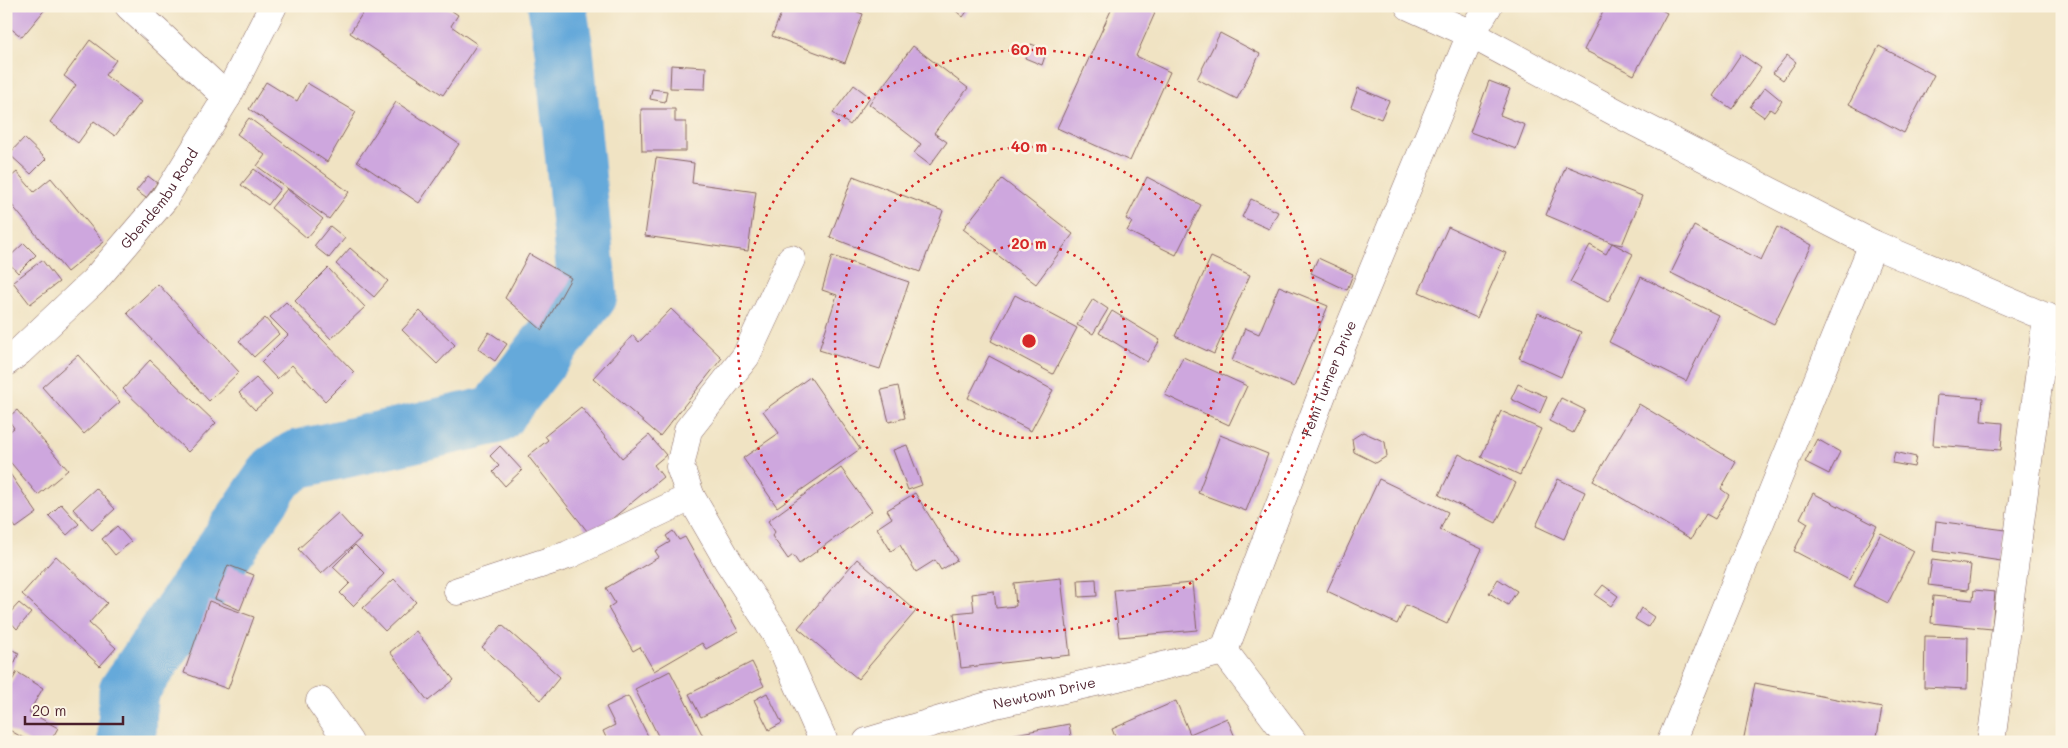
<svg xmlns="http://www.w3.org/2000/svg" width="2068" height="748" viewBox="0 0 2068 748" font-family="Mali,sans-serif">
  <rect width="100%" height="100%" fill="#fcf5e5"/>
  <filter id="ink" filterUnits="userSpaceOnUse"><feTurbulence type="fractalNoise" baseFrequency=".02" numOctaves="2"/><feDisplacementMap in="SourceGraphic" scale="10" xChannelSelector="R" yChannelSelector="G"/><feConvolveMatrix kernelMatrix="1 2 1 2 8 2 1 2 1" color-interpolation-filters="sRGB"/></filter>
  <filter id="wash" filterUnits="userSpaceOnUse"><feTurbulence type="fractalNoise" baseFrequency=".0096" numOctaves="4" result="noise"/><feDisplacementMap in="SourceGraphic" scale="20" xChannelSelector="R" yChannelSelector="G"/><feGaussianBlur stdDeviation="1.12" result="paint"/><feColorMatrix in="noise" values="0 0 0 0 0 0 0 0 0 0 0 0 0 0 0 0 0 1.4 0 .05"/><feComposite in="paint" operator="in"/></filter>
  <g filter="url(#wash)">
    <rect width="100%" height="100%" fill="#f0e3c3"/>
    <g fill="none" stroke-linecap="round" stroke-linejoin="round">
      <path stroke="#65a9da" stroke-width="59" d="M127,742l1,-50 149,-219 21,-14 197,-44 93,-120 -24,-245 -7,-44"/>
    </g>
    <g id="blocks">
      <path fill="#cea7de" d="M8,6h37l2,1 -25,30 -16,-12z
        M367,6h78l13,9 -7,11 26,18 -34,51 -93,-62z
        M784,6h57l22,8 -18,49 -73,-27z
        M950,6h21l-8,11z
        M1113,6h26l16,7 -19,43 34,16 -40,89 -73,-33z
        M1606,6h48l13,7 -33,62 -50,-25z
        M1220,33l40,21 -23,45 -40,-20z
        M90,40l26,20 -11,15 36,27 -26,34 -21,-15 -16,22 -28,-21 26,-37 -12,-9z
        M1031,44l16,6 -5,15 -17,-7z
        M913,46l55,42 -34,45 13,9 -17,23 -16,-12 7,-9 -52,-40z
        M1879,46l55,29 -30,58 -55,-29z
        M1741,54l20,14 -29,41 -19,-13z
        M1787,55l9,7 -13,18 -10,-7z
        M671,65l35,2 -1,22 -35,-1z
        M1489,81l21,8 -10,26 25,10 -9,24 -46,-17z
        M266,82l31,19 10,-18 49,29 -29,50 -78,-53z
        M854,85l16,12 -20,28 -17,-12z
        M1765,87l17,14 -8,11 -4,-3 -6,8 -14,-10z
        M1358,88l31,13 -8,18 -30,-12z
        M652,89l15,2 -2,11 -15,-3z
        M396,102l63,42 -40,59 -62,-42z
        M641,109h34v13h11v29h-44z
        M249,118l100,74 -20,27 -72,-53 8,-11 -28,-21z
        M24,138l22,21 -15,15 -22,-20z
        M656,158l38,5 -2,20 64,9 -8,59 -103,-15z
        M1566,166l76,30 -20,49 -10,-2 21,11 -25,48 -38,-20 20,-37 16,9 6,-11 -66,-28z
        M254,169l26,20 -12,16 -27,-20z
        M17,172l17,20 17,-14 53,64 -37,30 -61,-74v-17z
        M148,176l9,7 -11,15 -10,-7z
        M853,176l90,35 -23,61 -90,-35z
        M1147,177l54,28 -25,50 -49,-24 5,-9 -6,-3z
        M1002,179l71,55 -37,50 -73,-55z
        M287,189l36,30 -16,19 -36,-30z
        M1251,199l27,13 -9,17 -27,-12z
        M330,226l15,12 -16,20 -15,-12z
        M1694,226l67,34 16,-33 35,18 -38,79 -103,-51z
        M1448,227l58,26 -29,65 -58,-26z
        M24,243l12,12 -18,18 -12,-13z
        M350,248l38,33 -14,16 -38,-33z
        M529,254l42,24 -29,52 -37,-32z
        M832,256l77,26 -29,87 -61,-19 18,-55 -15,-5z
        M1211,257l39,18 -36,79 -39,-18z
        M1318,258l35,16 -6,16 -36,-17z
        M42,260l17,22 -29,22 -17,-22z
        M328,268l37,39 -34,32 -36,-38z
        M1641,277l77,38 -32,66 -77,-39z
        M158,284l81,88 -30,29 -82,-88z
        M1279,286l49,20 -34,81 -62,-26 13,-33 14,6z
        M1015,295l62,33 -24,46 -62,-33z
        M1093,299l15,10 -15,25 -16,-9z
        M286,302l68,70 -29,29 -33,-36 -15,14 -16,-17 27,-27 -18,-18z
        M671,309l51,49 -62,78 -67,-58 40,-43 6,7z
        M420,311l35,34 -18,19 -35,-34z
        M1112,311l48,29 -13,22 -48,-29z
        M1538,313l43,19 -20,45 -42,-19z
        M265,318l14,16 -25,23 -15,-16z
        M489,332l18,12 -12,17 -17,-12z
        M78,355l42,47 -36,32 -42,-47z
        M989,356l64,34 -22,41 -63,-33z
        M1183,357l64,29 -18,39 -64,-30z
        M150,360l66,63 -28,29 -65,-63z
        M810,377l50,72 -83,58 -34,-49 36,-25 -16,-22z
        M256,378l16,17 -17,15 -16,-17z
        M1518,384l29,13 -7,16 -29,-14z
        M898,386l7,32 -16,4 -8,-32z
        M1937,395l46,3 -2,23 22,2 -2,27 -68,-5z
        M1561,398l24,12 -12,23 -24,-12z
        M1639,404l97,58 -15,27 8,6 -14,24 -9,-5 -15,25 -98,-58z
        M581,407l41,51 27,-23 17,20 -12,10 9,12 -72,59 -63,-80 20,-16 -3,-4z
        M17,410l51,60 -30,25 -32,-38v-23l8,-6 -7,-10z
        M1501,411l40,18 -21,46 -39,-18z
        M1363,432l22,10 2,14 -11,7 -22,-11 -2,-13z
        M1220,435l48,19 -22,57 -48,-18z
        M1817,439l23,13 -11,22 -24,-12z
        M907,445l15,40 -14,5 -15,-40z
        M500,446l22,24 -17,16 -12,-14 6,-6 -9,-10z
        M1895,452l21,5 -2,10 -22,-4z
        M1459,454l57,29 -20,40 -57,-28z
        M6,468l31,45 -21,15 -10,-15z
        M841,468l31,43 -73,53 -6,-9 -5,4 -16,-23 3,-4 -7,-11z
        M1379,479l69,33 -8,18 42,19 -35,75 -41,-19 -9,19 -70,-33z
        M1558,479l27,13 -21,47 -28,-13z
        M96,488l19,21 -23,21 -19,-21z
        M915,493l42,67 -16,10 -6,-10 -19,12 -16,-27 -9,6 -14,-23 15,-10 -5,-8z
        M1813,493l64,33 -28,54 -55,-29 14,-28 -8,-5z
        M61,504l18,20 -12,11 -18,-19z
        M338,513l23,25 -40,36 -23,-25z
        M1936,521l70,9 -5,31 -68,-10z
        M117,526l14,16 -16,13 -13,-16z
        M673,531l6,9 6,-3 53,94 -32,18 -4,-6 -48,28 -14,-24 -7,4 -25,-43 7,-5 -9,-15 53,-31 -4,-6 15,-9 -4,-6z
        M1881,533l33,18 -26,52 -34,-17z
        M355,545l29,29 -31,32 -13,-13 10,-10 -17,-16z
        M56,556l51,47 -18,20 27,25 -16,18 -78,-72z
        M857,559l59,52 -58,68 -60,-51z
        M1932,560l39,5 -3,25 -40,-5z
        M228,565l26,10 -14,35 -25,-11z
        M1061,578l9,77 -109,13 -7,-55 20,-2 -2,-17 22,-3 2,17 20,-2 -2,-23z
        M394,579l22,23 -31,29 -22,-23z
        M1096,579l1,17 -18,1 -1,-17z
        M1498,579l19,12 -9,14 -19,-12z
        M1192,583l5,47 -78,7 -5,-47z
        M1603,585l15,11 -7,10 -16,-11z
        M1974,590l21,2 -3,37 -61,-6 2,-27 40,4z
        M209,601l45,16 -26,72 -44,-16z
        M19,603l12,10 -14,16 -11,-12z
        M1641,608l13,9 -6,10 -13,-8z
        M502,625l58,52 -19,23 -59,-53z
        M416,631l38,49 -26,21 -38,-49z
        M1925,636l43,1 -1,52 -43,-2z
        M6,647l13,6 -13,28z
        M752,662l12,24 -63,31 -12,-23z
        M670,671l36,71h-45l-26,-53z
        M17,672l26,16 -14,24 29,16 -8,14h-20l-24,-14v-37z
        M1755,683l127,25 -6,34h-133z
        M767,693l15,30 -13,7 -15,-30z
        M628,696l23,46h-43l-5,-11 12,-6 -9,-18z
        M1176,701l14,33 37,-16 10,24h-120l-5,-13z
        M1069,724l3,18h-61l-1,-7z"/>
    </g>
  </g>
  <g filter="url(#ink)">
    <use href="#blocks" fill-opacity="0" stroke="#846460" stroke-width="1"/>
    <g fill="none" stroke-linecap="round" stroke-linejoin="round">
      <defs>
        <g id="minor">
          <path d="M129,6l98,91"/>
          <path d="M1409,6l62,28 150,81 252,129 189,80"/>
          <path d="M791,259l-45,97 -58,74 -8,37 11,30 37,64 48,73 48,108"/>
          <path id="s1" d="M6,362l14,-11 74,-70 70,-82 63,-102 46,-91"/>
          <path d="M458,591l110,-36 123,-58"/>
          <path d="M320,701l29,41"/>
          <path id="s2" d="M867,742l124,-37 127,-28 106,-26"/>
          <path id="s3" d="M1293,742l-69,-91 102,-267 145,-350 17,-28"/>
          <path d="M1671,742l202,-498"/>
          <path d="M1991,742l56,-425"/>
        </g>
      </defs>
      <use href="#minor" stroke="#846460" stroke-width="29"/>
      <use href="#minor" stroke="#fff" stroke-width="28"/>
    </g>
  </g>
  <g fill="none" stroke="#d62828" stroke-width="2.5" stroke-dasharray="2.5 5">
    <circle cx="1029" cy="341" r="97"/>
    <circle cx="1029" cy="341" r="194"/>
    <circle cx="1029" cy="341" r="291"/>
  </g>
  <g text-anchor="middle" stroke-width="5" stroke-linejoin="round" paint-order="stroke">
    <g font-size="14" fill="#4a1f2b" stroke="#fcf5e5">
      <text dy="5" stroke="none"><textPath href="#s1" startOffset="225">Gbendembu Road</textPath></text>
      <text dy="5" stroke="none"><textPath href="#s3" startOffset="406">Femi Turner Drive</textPath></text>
      <text dy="5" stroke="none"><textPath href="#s2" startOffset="184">Newtown Drive</textPath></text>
    </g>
  </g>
  <circle cx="1029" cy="341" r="8" fill="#d62828" stroke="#fcf5e5" stroke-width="2.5"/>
  <g font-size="15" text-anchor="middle" font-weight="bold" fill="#d62828" stroke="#fcf5e5" stroke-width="5" stroke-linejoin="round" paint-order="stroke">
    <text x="1029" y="55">60 m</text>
    <text x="1029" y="152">40 m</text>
    <text x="1029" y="249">20 m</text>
  </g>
  <rect width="2068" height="748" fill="none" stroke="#fcf5e5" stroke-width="25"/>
  <path d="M25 716v8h98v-8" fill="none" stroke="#4a1f2b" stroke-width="2.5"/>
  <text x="32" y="716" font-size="15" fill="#4a1f2b" stroke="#fcf5e5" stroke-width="4" paint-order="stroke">20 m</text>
</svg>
